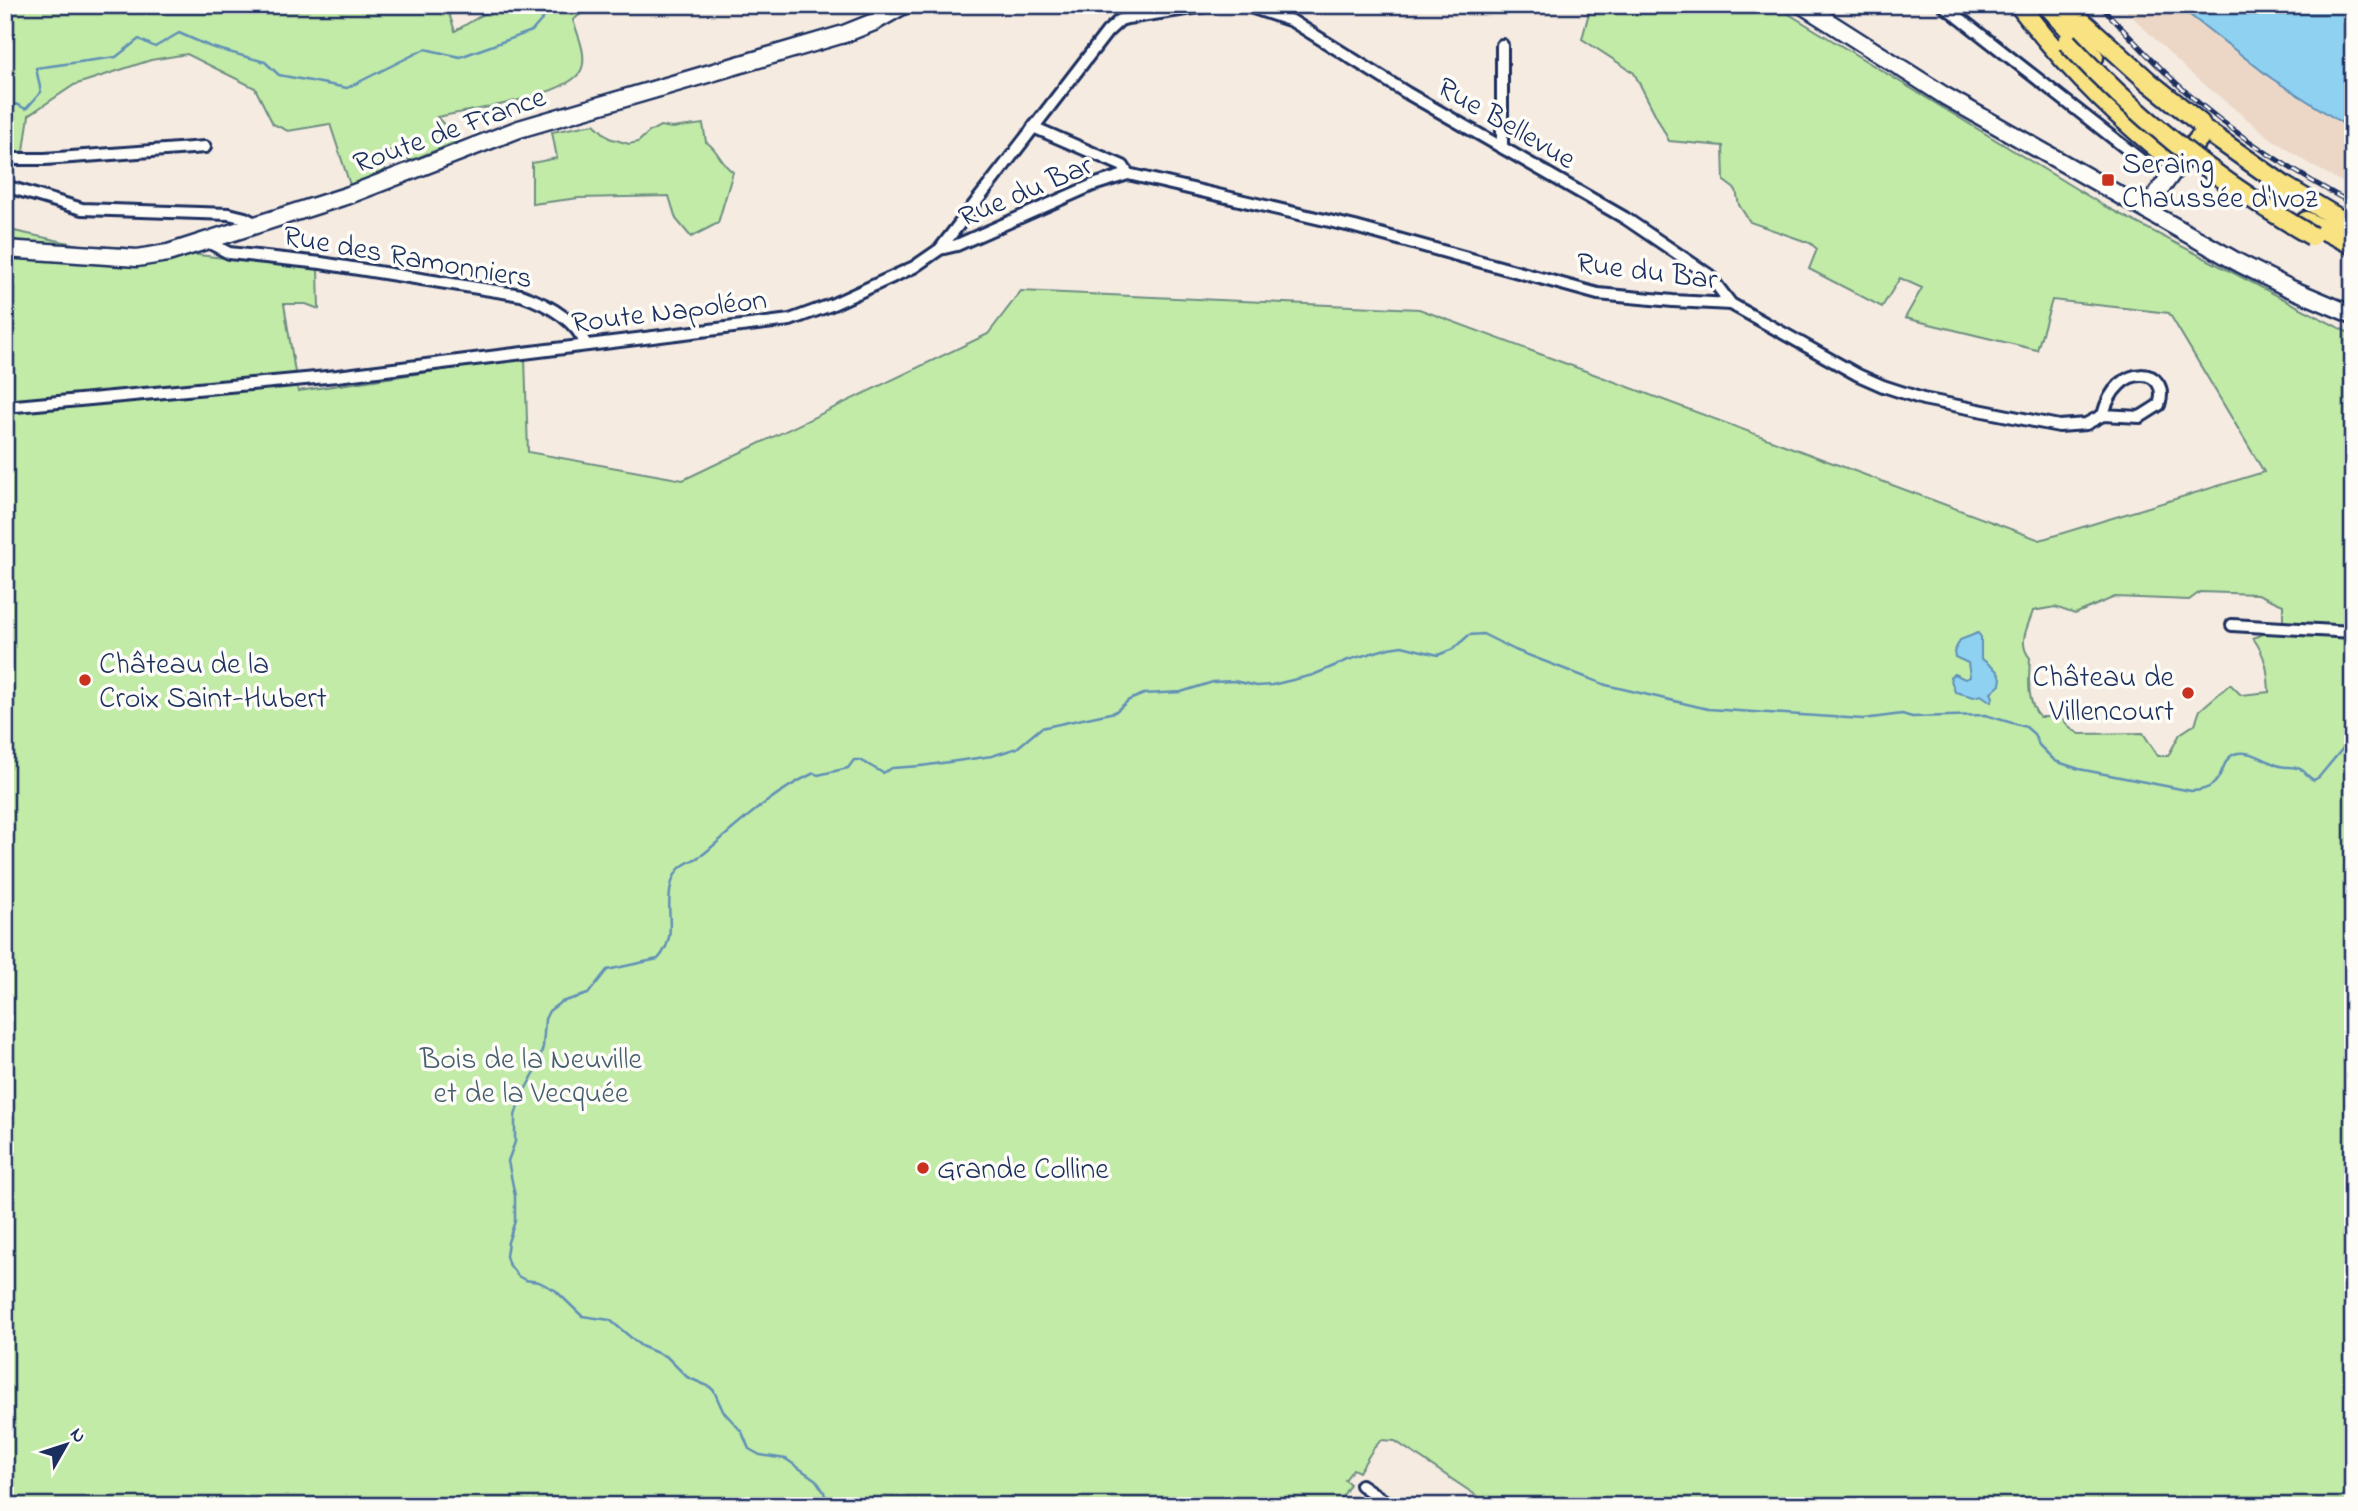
<svg xmlns="http://www.w3.org/2000/svg" width="2358" height="1511" viewBox="0 0 2358 1511" font-family="'Indie Flower',sans-serif">
  <rect width="100%" height="100%" fill="#f5ebe1"/>
  <filter id="ink" filterUnits="userSpaceOnUse"><feTurbulence type="fractalNoise" baseFrequency=".0143" numOctaves="2"/><feDisplacementMap in="SourceGraphic" scale="14" xChannelSelector="R" yChannelSelector="G"/><feConvolveMatrix kernelMatrix="1 2 1 2 8 2 1 2 1" color-interpolation-filters="sRGB"/></filter>
  <g filter="url(#ink)">
    <path fill="#ecd7c7" d="M2120,5h57l94,73 82,52v58l-42,-23 -42,-28 -80,-65z"/>
    <path fill="#c2eba7" stroke="#6e8d82" stroke-width="2" fill-rule="evenodd" d="M5,5h441l9,26 39,-23 12,-3h87l-20,15c4,13 14,34 9,48 -8,28 -117,43 -145,49l22,24 -50,20 -7,-15 -22,8 6,17 -36,14 -20,-61 -42,7 -15,-7 -18,-36 -68,-34 -36,6 -77,25 -45,30 -5,36 -19,3z
      M1591,5h183l332,202 247,128v1171h-861l-97,-65 -14,-1 -8,9 -14,23 -6,-3 -8,11 5,4 -13,22h-1328l-4,-31v-1246l78,17 -1,14 108,-6 128,15 1,40 -13,-5h-22l14,87 227,-33 3,94 155,28 305,-146 33,-43 398,18 621,231 224,-68 -95,-159 -117,-13 -15,50 -132,-32 17,-30 -22,-10 -18,29 -73,-38 8,-20 -7,-6 -60,-21 -11,-17 -3,-15 -12,-9 -1,-35 -54,-5 -35,-68 -52,-34zM2200,592l58,2 25,11v20l-30,13c13,18 15,33 16,54l-28,3 -11,-11 -30,26 -5,14 -15,10 -12,22h-10l-15,-23 -63,1 -9,-5 -10,-12h-21c-14,-15 -11,-39 -10,-59 -13,-15 -2,-31 3,-47l22,-4 20,7 40,-17 74,3z
      M594,124l15,14 20,6 9,-2 11,-10 11,-6 12,2 31,-4 3,18c12,7 14,21 27,30l-15,51 -27,14 -15,-18 -7,-23 -90,2 -47,6v-41l25,-5 -5,-26z"/>
    <path fill="#8fd1f1" stroke="#6190b6" stroke-width="2" d="M2177,5h176v125l-82,-52z
      M1978,633l3,4v21l16,13 4,7 -1,7 -9,8 2,4 -2,5 -10,-7 -7,2 -19,-5 -5,-15 4,-3 11,5 5,-2 -2,-14 -13,-6 -1,-5 6,-12z"/>
    <g fill="none" stroke-linecap="round" stroke-linejoin="round">
      <path stroke="#6190b6" stroke-width="2.5" d="M5,119l11,-15 10,5 15,-17 -5,-24 80,-11 23,-18 16,8 24,-14 32,14 54,15 14,13 68,13 78,-39 35,8 72,-26 23,-26
        M828,1506l-4,-14 -8,-12 -30,-21 -26,-4 -11,-6 -7,-17 -19,-21 -9,-20 -4,-4 -23,-10 -20,-20 -26,-11 -31,-26 -28,-4 -27,-26 -16,-8 -14,-2 -7,-4 -10,-13 -2,-7 2,-14 7,-21v-25l-7,-35 7,-19v-26l5,-17 17,-31 6,-21 2,-28 4,-8 12,-9 27,-8 19,-24 51,-11c22,-25 5,-48 14,-77 7,-22 20,-18 34,-30 35,-30 66,-59 108,-79l4,2 30,-7 6,-8h6l23,13 9,-5 29,-2 71,-10 25,-8 24,-20 74,-16 14,-12 15,-6 37,-2 32,-10 21,-1 23,5 15,-1 41,-10 35,-15 41,-12 13,-2 36,9 15,-6 16,-14 14,-1 32,16 91,35 102,24 155,10 39,-5 10,3 73,-2 41,12 8,7 5,11 16,16 24,8 112,22c39,-1 25,-34 47,-38 16,-2 29,9 42,13 7,2 16,0 22,4 5,3 6,8 12,10l5,-3 34,-41
        M848,1506l8,-5 4,5"/>
      <defs>
        <path id="minor" d="M1244,5l48,16 115,72 218,125 84,57 22,29
          M1943,5l207,162
          M1502,146v-101
          M5,159h40l160,-12
          M1128,174l227,53 243,67 75,7 58,3 127,71 25,11 40,13 136,27 27,-2 17,-9 37,2 19,-12c13,-37 -42,-46 -56,10
          M5,186l77,23 147,5 16,4 13,7
          M206,241l23,12 92,10 200,32c26,9 54,24 65,50
          M940,249l17,-4 136,-60 35,-11 -5,-8 -90,-39
          M5,407l332,-31 453,-56 41,-15 83,-38 26,-18 167,-217 13,-12 7,-2 86,-13
          M2232,625l121,7
          M1361,1485l31,21"/>
        <path id="secondary" d="M1802,5l143,91 294,167 50,25 64,27
          M2146,209l32,-44
          M5,249l132,9 31,-5 181,-58 170,-66 325,-95 30,-12 30,-17"/>
        <path id="trunk" d="M2019,5c45,60 99,114 159,160l23,-29 2,-6
          M2047,5l47,52
          M2064,5l85,77 51,41 3,7 8,4 75,53 67,40
          M2306,221l47,24"/>
      </defs>
      <use href="#minor" stroke="#1b2f5e" stroke-width="16"/>
      <use href="#secondary" stroke="#1b2f5e" stroke-width="21"/>
      <use href="#trunk" stroke="#1b2f5e" stroke-width="23"/>
      <use href="#minor" stroke="#fdfcf7" stroke-width="10"/>
      <use href="#secondary" stroke="#fdfcf7" stroke-width="16"/>
      <use href="#trunk" stroke="#f8e281" stroke-width="18"/>
      <defs>
        <path id="rail" d="M2100,5c32,34 64,69 100,99 47,39 99,71 153,100"/>
      </defs>
      <use href="#rail" stroke="#1b2f5e" stroke-width="5"/>
      <use href="#rail" stroke="#fdfcf7" stroke-width="2.5" stroke-dasharray="8" stroke-linecap="butt"/>
      <defs>
        <path id="trunk-bridge" d="M2067,42c72,78 153,141 245,194"/>
      </defs>
      <use href="#trunk-bridge" stroke="#1b2f5e" stroke-width="23" stroke-linecap="butt"/>
      <use href="#trunk-bridge" stroke="#f8e281" stroke-width="18"/>
    </g>
  </g>
  <g fill="#c8321e" stroke="#fdfcf7" stroke-width="2.5">
    <rect x="2101" y="173" width="14" height="14" rx="3.5"/>
    <circle cx="85" cy="680" r="7"/>
    <circle cx="2188" cy="693" r="7"/>
    <circle cx="923" cy="1168" r="7"/>
  </g>
  <g text-anchor="middle" stroke-width="7" stroke-linejoin="round" paint-order="stroke">
    <g font-size="30" fill="#1b2f5e" stroke="#fdfcf7">
      <text transform="translate(1507 122) rotate(30)" y="10">Rue Bellevue</text>
      <text transform="translate(449 129) rotate(-20)" y="10">Route de France</text>
      <text transform="translate(1025 190) rotate(-23)" y="10">Rue du Bar</text>
      <text transform="translate(408 256) rotate(10)" y="10">Rue des Ramonniers</text>
      <text transform="translate(1647 270) rotate(7)" y="10">Rue du Bar</text>
      <text transform="translate(669 310) rotate(-7)" y="10">Route Napoléon</text>
    </g>
    <g font-size="30" fill="#1b2f5e" stroke="#fdfcf7" text-anchor="start">
      <text x="2122" y="173">Seraing<tspan x="2122" dy="34">Chaussée d'Ivoz</tspan></text>
      <text x="99" y="673">Château de la<tspan x="99" dy="34">Croix Saint-Hubert</tspan></text>
      <text x="2174" y="686" text-anchor="end">Château de<tspan x="2174" dy="34">Villencourt</tspan></text>
      <text x="937" y="1178">Grande Colline</text>
    </g>
    <g font-size="30" fill="#455e70" stroke="#fdfcf7">
      <text x="531" y="1068">Bois de la Neuville<tspan x="531" dy="34">et de la Vecquée</tspan></text>
    </g>
  </g>
  <rect width="2358" height="1511" fill="none" stroke="#fdfcf7" stroke-width="28"/>
  <rect x="14" y="14" width="2330" height="1483" fill="none" stroke="#1b2f5e" stroke-width="2.5" filter="url(#ink)"/>
  <g transform="translate(66 1445) rotate(51)" stroke="#fdfcf7" stroke-width="5" paint-order="stroke">
  <path d="M0-5L12 26L0 18L-12 26Z" fill="#1b2f5e"/>
  <text y="-10" font-size="19" font-weight="bold" text-anchor="middle" fill="#1b2f5e">N</text>
  </g>
</svg>
